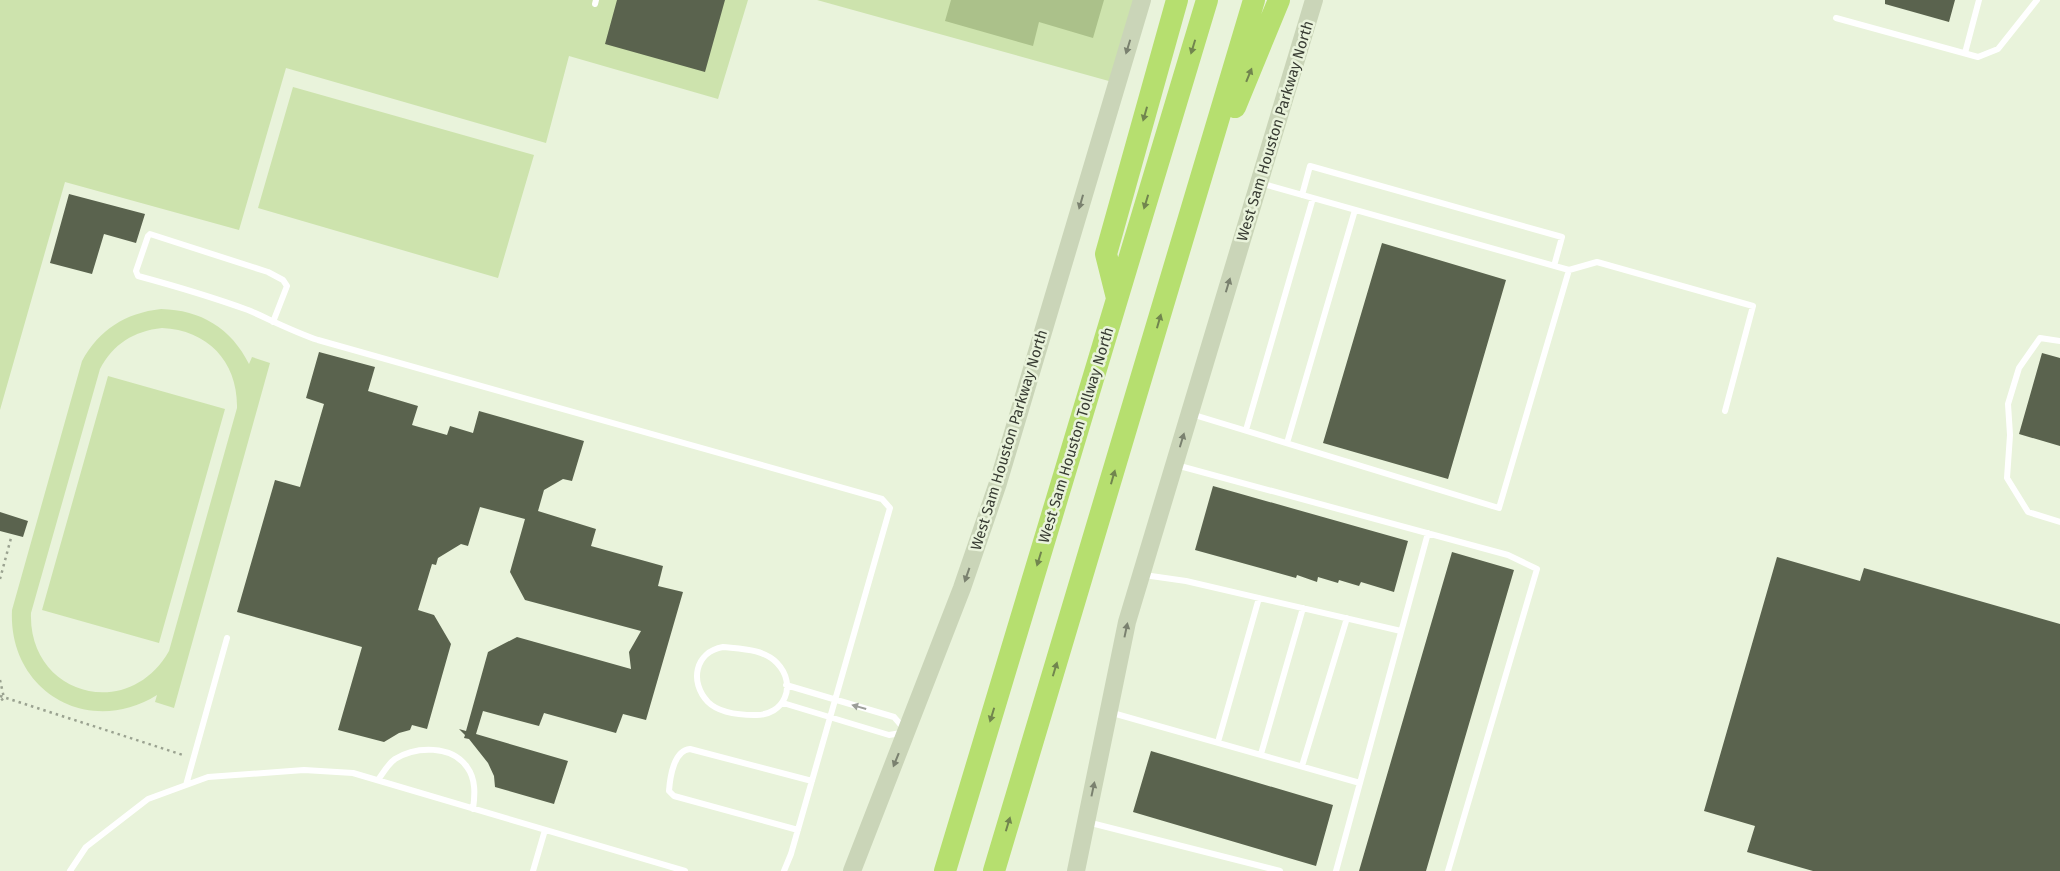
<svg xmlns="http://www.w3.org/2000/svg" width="2060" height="871" viewBox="0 0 2060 871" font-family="'Fira Sans',sans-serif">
  <rect width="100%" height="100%" fill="#e9f3db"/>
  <path fill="#cde3ad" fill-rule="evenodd" d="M0,0h748l-30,99 -149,-43 -23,87 -260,-75 -47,162 -174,-48 -65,228z
    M817,0h325l-26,83z
    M293,87l241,68 -36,123 -240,-70z
    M161,309c40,1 70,19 88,55l3,-7 18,6 -96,345 -19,-6 2,-7c-69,43 -149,-4 -145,-85l70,-249c17,-31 43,-48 79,-52zM162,328c46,2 76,34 75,80l-68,243c-41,72 -141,44 -138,-38l69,-244c13,-25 34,-38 62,-41z
    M108,376l117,33 -66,234 -117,-33z"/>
  <path fill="#abc18a" d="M951,0h153l-11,38 -54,-16 -6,24 -88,-25z"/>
  <path fill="#5a634e" d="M617,0h108l-20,72 -100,-28z
    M1885,0h70l-6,22 -64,-18z
    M69,194l76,20 -9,29 -32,-9 -12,40 -42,-11z
    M1382,243l124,37 -58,199 -125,-36z
    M319,352l56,15 -7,24 50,15 -6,19 35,10 3,-9 23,7 6,-22 105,30 -12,40 -9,-2 -19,11 -6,21 58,18 -5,17 72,20 -5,20 25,6 -37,128 -23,-6 -7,19 -72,-20 -5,13 -56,-15 -7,23 92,27 -14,43 -59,-17 -1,-11 -6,-13 -19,-24 -5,-1 1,-3 -6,-6 7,2 22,-79 29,-15 114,32 -2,-17 12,-21 -116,-31 -15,-28 15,-53 -45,-12 -12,39 -7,-2 -23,14 -2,7 -4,-1 -14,46 16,5 17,29 -24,85 -15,-4 -2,5 -11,3 -15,9 -46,-12 24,-83 -125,-35 38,-132 25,7 24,-83 -18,-6z
    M2042,353l18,5v88l-41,-12z
    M1213,486l195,55 -14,51 -33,-10 -2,4 -20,-6 -1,3 -20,-6 -1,5 -20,-7 -1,3 -101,-28z
    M0,512l28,9 -5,16 -23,-6z
    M1452,552l62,18 -88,301h-67z
    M1777,557l83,24 4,-13 196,56v247h-247l-66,-19 8,-26 -51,-15z
    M1151,751l182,54 -17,61 -183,-54z"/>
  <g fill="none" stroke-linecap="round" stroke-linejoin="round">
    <path stroke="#9aa290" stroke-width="2.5" stroke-dasharray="2.5 4" stroke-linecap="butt" d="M0,579l11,-41
      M0,680l4,18 -4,3
      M0,696l183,59"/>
    <path stroke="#fff" stroke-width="6" d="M595,4l1,-4
      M1836,18l142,39 20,-8 39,-49
      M1965,53l14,-53
      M1302,195l8,-29 252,71 -8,29
      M1569,270l28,-8 156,44 -28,105
      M273,322l14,-36 -4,-6 -15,-8 -118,-38 -2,2 -12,35 2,5c37,10 74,21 110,34 23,10 46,22 70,30l564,159 8,9 -99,346 -7,17
      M2060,341l-20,-3 -21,30 -11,36 2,31 -3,43 21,34 32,10
      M1191,414l308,94 70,-238 -309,-87
      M1246,430l67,-232
      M1287,443l68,-233
      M1176,465l332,90 29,14 -89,302
      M1144,575l42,6 215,50
      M723,647c18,2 41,2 54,16 21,22 7,53 -22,52 -15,0 -36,-2 -47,-13 -19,-20 -13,-50 15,-55z
      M783,703l106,32 18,-3 -13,-15 -108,-32
      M1109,712l251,71
      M1218,742l41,-144
      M1261,754l42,-146
      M1302,766l45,-148
      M378,780c5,-7 10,-16 17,-21 21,-13 57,-14 72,8 9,12 8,28 6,42
      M186,785l41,-147
      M1087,822l193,49
      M798,830l-124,-34 -5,-5c1,-14 5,-41 21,-42l122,32
      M70,871l16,-24 62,-48 60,-22 96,-7 49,3 332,98
      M533,871l12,-41
      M1336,871l92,-338"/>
    <path stroke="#cad5b8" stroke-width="18" d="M852,871l110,-283 36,-105 144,-483
      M1076,871l51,-249 187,-622"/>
    <path stroke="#b6df6f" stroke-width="22" d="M1235,107l44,-107
      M1117,298l-11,-44 71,-254
      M945,871l262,-871
      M994,871l260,-871"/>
  </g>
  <defs><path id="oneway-solid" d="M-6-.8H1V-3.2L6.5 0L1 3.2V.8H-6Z" transform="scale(1.25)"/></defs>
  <g fill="#7a816f">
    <use href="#oneway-solid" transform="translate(1128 47) rotate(107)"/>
    <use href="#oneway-solid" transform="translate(1081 202) rotate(106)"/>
    <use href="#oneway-solid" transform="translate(1228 285) rotate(-73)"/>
    <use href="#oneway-solid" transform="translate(1182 440) rotate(-73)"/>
    <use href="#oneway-solid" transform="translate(967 575) rotate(109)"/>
    <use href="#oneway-solid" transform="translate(1126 630) rotate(-78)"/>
    <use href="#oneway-solid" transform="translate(896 760) rotate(112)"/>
    <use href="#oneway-solid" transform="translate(1093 789) rotate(-78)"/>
  </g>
  <g fill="#71854e">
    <use href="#oneway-solid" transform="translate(1193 47) rotate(107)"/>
    <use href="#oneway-solid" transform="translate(1249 75) rotate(-68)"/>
    <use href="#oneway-solid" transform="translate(1145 114) rotate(106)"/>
    <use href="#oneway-solid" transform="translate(1146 202) rotate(107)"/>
    <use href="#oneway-solid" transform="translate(1159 321) rotate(-74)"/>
    <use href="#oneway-solid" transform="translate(1113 477) rotate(-74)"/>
    <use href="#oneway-solid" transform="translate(1039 559) rotate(107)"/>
    <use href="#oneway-solid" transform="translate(1055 669) rotate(-73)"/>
    <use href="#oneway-solid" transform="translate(992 715) rotate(107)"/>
    <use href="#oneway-solid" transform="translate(1008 824) rotate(-73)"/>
  </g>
  <use fill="#9c9e99" href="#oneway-solid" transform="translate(859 707) rotate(-164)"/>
  <g text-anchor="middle" stroke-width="5" stroke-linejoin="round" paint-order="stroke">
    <g font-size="15" fill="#383c33" stroke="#e9f3db">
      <text transform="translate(1275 131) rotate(-73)" y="5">West Sam Houston Parkway North</text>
      <text transform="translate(1076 435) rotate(-73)" y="5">West Sam Houston Tollway North</text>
      <text transform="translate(1009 440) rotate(-73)" y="5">West Sam Houston Parkway North</text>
    </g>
  </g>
</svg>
